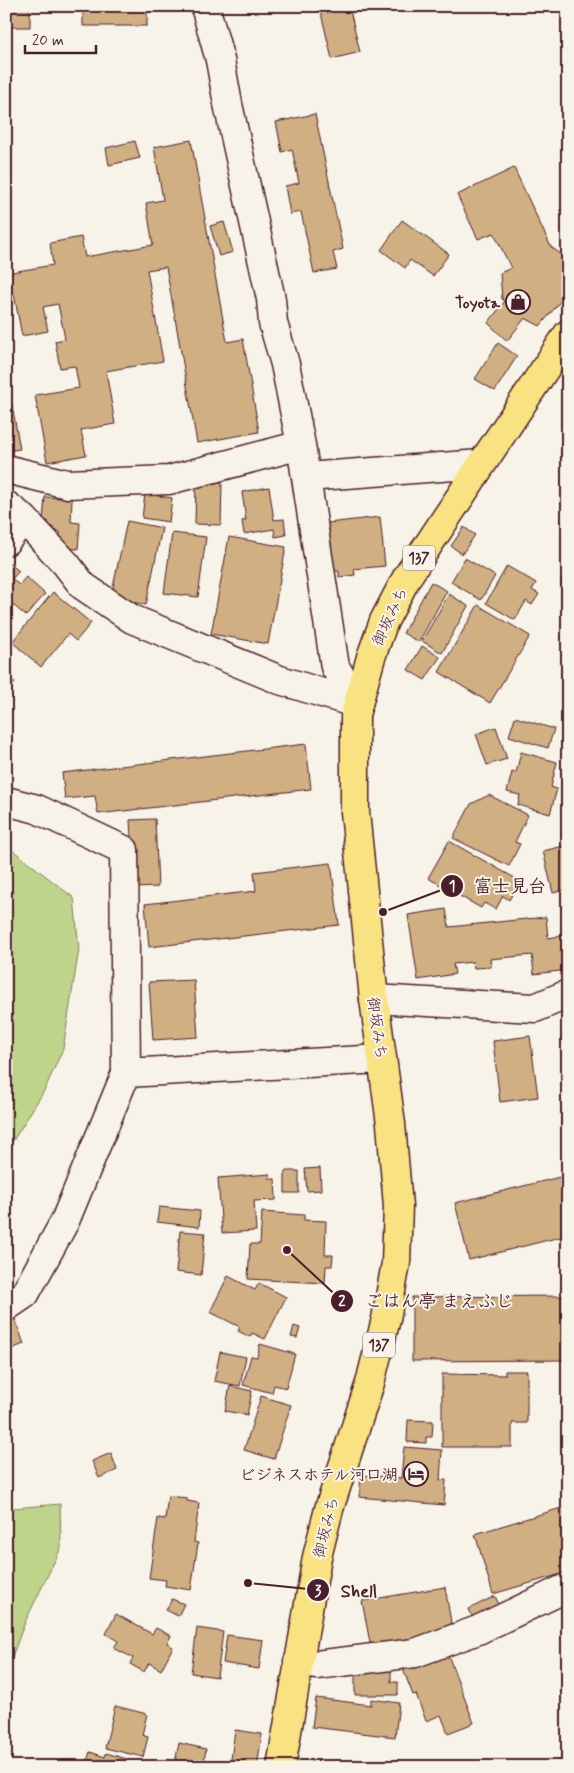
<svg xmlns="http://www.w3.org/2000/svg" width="574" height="1773" viewBox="0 0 574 1773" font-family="Mynerve,'Klee One',sans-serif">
  <rect width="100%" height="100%" fill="#f7f3e8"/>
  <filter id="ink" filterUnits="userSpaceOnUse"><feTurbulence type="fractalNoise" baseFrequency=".02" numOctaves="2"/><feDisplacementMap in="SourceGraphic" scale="10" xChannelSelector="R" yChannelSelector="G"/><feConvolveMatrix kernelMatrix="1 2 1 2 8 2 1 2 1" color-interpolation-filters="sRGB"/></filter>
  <g filter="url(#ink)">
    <path fill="#bed48a" stroke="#847a5a" d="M6,845l68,53 5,51 -16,100 -19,42 -38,61z
      M60,1504l1,44 -36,74 -19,51v-159l8,-6z"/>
    <path fill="#d0af83" stroke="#4a1f2b" d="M6,6h24v21h-24z
      M83,6h64v20h-64z
      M334,6h15l11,46 -28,7 -12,-50z
      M315,114l28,135 -10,3 4,17 -23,4 -13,-61 -11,2 -5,-28 14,-3 -7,-34 -10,3 -6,-30z
      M191,140l36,202 16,-3 16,93 -62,11 -31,-176 -19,3 16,91 -57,10 9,53 -34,6 5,25 -39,7 -12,-67 44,-7 -4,-22 -15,2 -5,-27 10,-2 -7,-35 -15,3 5,24 -26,5 -8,-42 -8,1v-22l47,-8 -3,-22 31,-6 4,20 68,-12 -7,-42 17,-3 -9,-53z
      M135,141l5,17 -31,7 -3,-17z
      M514,168l37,79 17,12v33l-28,34 -15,-8 -18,23 -19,-18 17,-22 -3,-2 -2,-26 11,-5 -17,-35 -16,6 -21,-44z
      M402,220l47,34 -16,22 -23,-16 -5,8 -24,-18z
      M224,222l9,30 -14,4 -9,-30z
      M498,343l19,13 -22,35 -20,-12z
      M6,371l14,78 -14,2z
      M196,482l26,1 -1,42 -26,-1z
      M269,487l5,33 10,-1 2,16 -11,2 -1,-8 -30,5 -2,-13 4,-1 -4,-28z
      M145,494l27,4 -3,24 -27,-4z
      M45,497l27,2 -1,23 9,1 -2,26 -19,-1 1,-16 -12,-2v-9h-5z
      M380,517l5,49 -31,3 1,6 -16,2v-6h-6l-5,-48z
      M127,521l35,7 -16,77 -35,-8z
      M464,527l11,8 -13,19 -11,-8z
      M172,533l34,4 -8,60 -34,-4z
      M229,537l57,10 -18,97 -57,-10z
      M465,558l30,18 -14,24 -30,-18z
      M6,561l13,10 -7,8 7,6 7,-8 19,17 -19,22 -20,-17z
      M507,566l29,17 -4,7 7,4 -7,11 -6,-4 -11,19 -29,-17z
      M568,578v42l-7,-41z
      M431,582l16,9 -28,51 -16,-9z
      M53,592l38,31 -15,18 -8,-7 -27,33 -29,-25z
      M449,594l19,12 -26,47 -20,-12z
      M478,605l52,31 -40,67 -51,-31z
      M422,646l18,11 -15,23 -17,-10z
      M6,676l9,7 -9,10z
      M515,717l39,12 -6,19 -39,-12z
      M496,727l11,32 -20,6 -11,-31z
      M306,744l5,45 -213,25 -3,-18 -30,3 -3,-26z
      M521,752l36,10 -6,25 6,2 -7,25 -32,-9 2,-10 -13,-3 5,-20 4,1z
      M489,795l39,20 -13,27 5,2 -11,22 -56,-28 18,-34z
      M155,819l3,68 -24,1 -4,-68z
      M449,841l71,40 -11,19 -6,-4 -7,13 -12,-6 -3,5 -53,-30z
      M568,845v44l-15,4 -10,-42z
      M331,863l8,62 -190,22 -4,-43 111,-13 -2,-19z
      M446,909l3,18 97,-10 2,21 18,-3 2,35 -34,4 -2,-19 -42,4 1,8 -17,1 -1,-6 -20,2 2,10 -37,6 -10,-65z
      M194,980l4,57 -45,3 -4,-58z
      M530,1036l8,61 -38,5 -7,-61z
      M320,1168l1,22 -14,1 -2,-22z
      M285,1171h14v22h-14z
      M270,1174v5h5l1,21 -22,1 2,30 -34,2 -4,-55z
      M568,1175v60l-99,25 -14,-57z
      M159,1207l41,4 -1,16 -42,-5z
      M262,1212l42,3v5l22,1 -1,34h8l-1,11h-6l-1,17 -77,-4 2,-35h10z
      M180,1231l25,2 -4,42 -25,-3z
      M228,1276l27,14 4,-7 27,14 -21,42 -13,-6 -2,4 -12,-6 2,-4 -30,-15z
      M568,1296v64l-156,1v-64z
      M14,1316l10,28 -18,7v-32z
      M294,1326l6,2 -3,10 -6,-1z
      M260,1344l35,10 -9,34 -12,-3 -2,8 -29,-8 8,-29 6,1z
      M220,1352l26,5 -6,29 -26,-5z
      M505,1371h22v52h-15v24h-70v-73l63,1z
      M230,1386l22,5 -5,24 -22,-4z
      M261,1396l30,9 -17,54 -30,-9z
      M408,1420l25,1 -1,16h-6v6l-19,-1z
      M404,1447l38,3 -2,30h6l-2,25 -85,-8 2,-22 40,3z
      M111,1453l6,17 -18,8 -7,-17z
      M168,1496l19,2v3l12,2 -5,39 4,1 -7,47 -26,-4 1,-6 -17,-2 9,-60 7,1z
      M568,1506v66l-75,22 -18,-60z
      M445,1587l8,47 -82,14 -9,-47z
      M495,1596l5,11 -26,13 -5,-11z
      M172,1599l12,5 -6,12 -12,-6z
      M116,1614l36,20 4,-6 15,8 -4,7 6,4 -12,23 -12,-7 -5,9 -14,-8 3,-6 -19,-10 4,-7 -12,-7z
      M197,1628l26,4 -6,45 -26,-4z
      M227,1635l36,5 -4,29 -36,-6z
      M445,1647l29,76 -26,10 -7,-18 -15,6 -10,-27 -3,1 -12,-31z
      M355,1666h36v16h7v13h-43z
      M316,1698l55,7v-6l28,4 -4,34 -83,-10z
      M115,1706l32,8 -5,21 6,2 -5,20 -38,-9z
      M235,1730l27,4 -5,33h-27z
      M179,1743l27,6 -3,18h-29z
      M90,1752l15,5 1,-4 21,6 -2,6 7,2h-47z"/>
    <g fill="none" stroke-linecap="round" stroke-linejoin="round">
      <defs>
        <path id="minor" d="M6,469l61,15 102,-4 132,-35
          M306,477l175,-13
          M6,505l18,14 42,45 17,22 49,33 148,61 78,24 -23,-37 -34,-222 -16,-81 -12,-41 -2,-24 -43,-195 -8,-44 -15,-54
          M6,541l18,-22
          M6,801l31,8 87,41 2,223
          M374,999l161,9 33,-14
          M6,1307l19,-13 40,-73 61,-148 256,-14
          M298,1662l18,3 99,-12 63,-23 90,-43"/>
        <path id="highway" d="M281,1767l36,-210 12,-48 41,-126 16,-64 10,-56 2,-57 -7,-82 -17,-125 -19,-187v-97l16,-58 13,-36 23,-44 161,-243"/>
      </defs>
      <use href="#minor" stroke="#4a1f2b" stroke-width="31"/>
      <use href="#highway" stroke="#4a1f2b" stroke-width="31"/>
      <use href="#minor" stroke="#f7f3e8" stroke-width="28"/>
      <use href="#highway" stroke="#f8e281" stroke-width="28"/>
    </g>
  </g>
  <defs>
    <symbol id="shop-ring" viewBox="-11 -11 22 22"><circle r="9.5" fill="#f7f3e8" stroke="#4a1f2b" stroke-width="1.5"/><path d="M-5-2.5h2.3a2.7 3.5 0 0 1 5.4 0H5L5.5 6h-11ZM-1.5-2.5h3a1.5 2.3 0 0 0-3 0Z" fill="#4a1f2b"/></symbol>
    <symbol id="hotel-ring" viewBox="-11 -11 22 22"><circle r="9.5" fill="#f7f3e8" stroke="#4a1f2b" stroke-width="1.5"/><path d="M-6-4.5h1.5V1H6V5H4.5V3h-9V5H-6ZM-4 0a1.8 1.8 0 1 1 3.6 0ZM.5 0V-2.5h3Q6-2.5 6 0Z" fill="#4a1f2b"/></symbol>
  </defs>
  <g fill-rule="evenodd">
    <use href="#shop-ring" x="504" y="288" width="28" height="28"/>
    <use href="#hotel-ring" x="402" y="1460" width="28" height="28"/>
  </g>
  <g text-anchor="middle" stroke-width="4" stroke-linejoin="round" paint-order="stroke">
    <g fill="#f7f3e8" stroke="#7e5f64" stroke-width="1">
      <rect x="403" y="545.5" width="32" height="25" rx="4"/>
      <rect x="363" y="1332.5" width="32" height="25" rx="4"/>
    </g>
    <g font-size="15" font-weight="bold" fill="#4a1f2b">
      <text x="419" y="563">137</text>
      <text x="379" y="1350">137</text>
    </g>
    <g font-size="16" font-weight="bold" fill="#4a1f2b" stroke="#f7f3e8" text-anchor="end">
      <text x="500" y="308">Toyota</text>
      <text x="398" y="1480">ビジネスホテル河口湖</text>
    </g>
    <g font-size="16" fill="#4a1f2b" stroke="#f7f3e8">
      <text transform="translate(389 616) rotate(-65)" y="6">御坂みち</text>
      <text transform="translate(378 1028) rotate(82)" y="6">御坂みち</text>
      <text transform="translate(325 1527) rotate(-76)" y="6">御坂みち</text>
    </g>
  </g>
  <path fill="none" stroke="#4a1f2b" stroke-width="2" d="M383 912L452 886M287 1250L342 1301M248 1583L318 1590"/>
  <g fill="#4a1f2b" stroke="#f7f3e8" stroke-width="2">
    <circle cx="383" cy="912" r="5"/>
    <circle cx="287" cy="1250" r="5"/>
    <circle cx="248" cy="1583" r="5"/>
    <circle cx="452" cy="886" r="12"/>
    <circle cx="342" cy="1301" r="12"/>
    <circle cx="318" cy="1590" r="12"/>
  </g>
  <g font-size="15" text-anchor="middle" font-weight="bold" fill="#fff">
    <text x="452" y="891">1</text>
    <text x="342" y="1306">2</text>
    <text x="318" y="1596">3</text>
  </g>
  <g font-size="18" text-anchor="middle" font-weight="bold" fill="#4a1f2b" stroke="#f7f3e8" stroke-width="4" stroke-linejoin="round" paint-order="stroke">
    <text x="510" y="892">富士見台</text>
    <text x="439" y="1307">ごはん亭 まえふじ</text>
    <text x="359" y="1597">Shell</text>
  </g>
  <rect width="574" height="1773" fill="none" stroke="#f7f3e8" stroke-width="25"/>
  <rect x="12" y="12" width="549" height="1748" fill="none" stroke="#4a1f2b" stroke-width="2" filter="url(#ink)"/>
  <path d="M25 45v8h71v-8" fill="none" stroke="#4a1f2b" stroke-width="2.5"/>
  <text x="32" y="45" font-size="15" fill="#4a1f2b" stroke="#f7f3e8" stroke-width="4" paint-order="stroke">20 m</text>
</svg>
